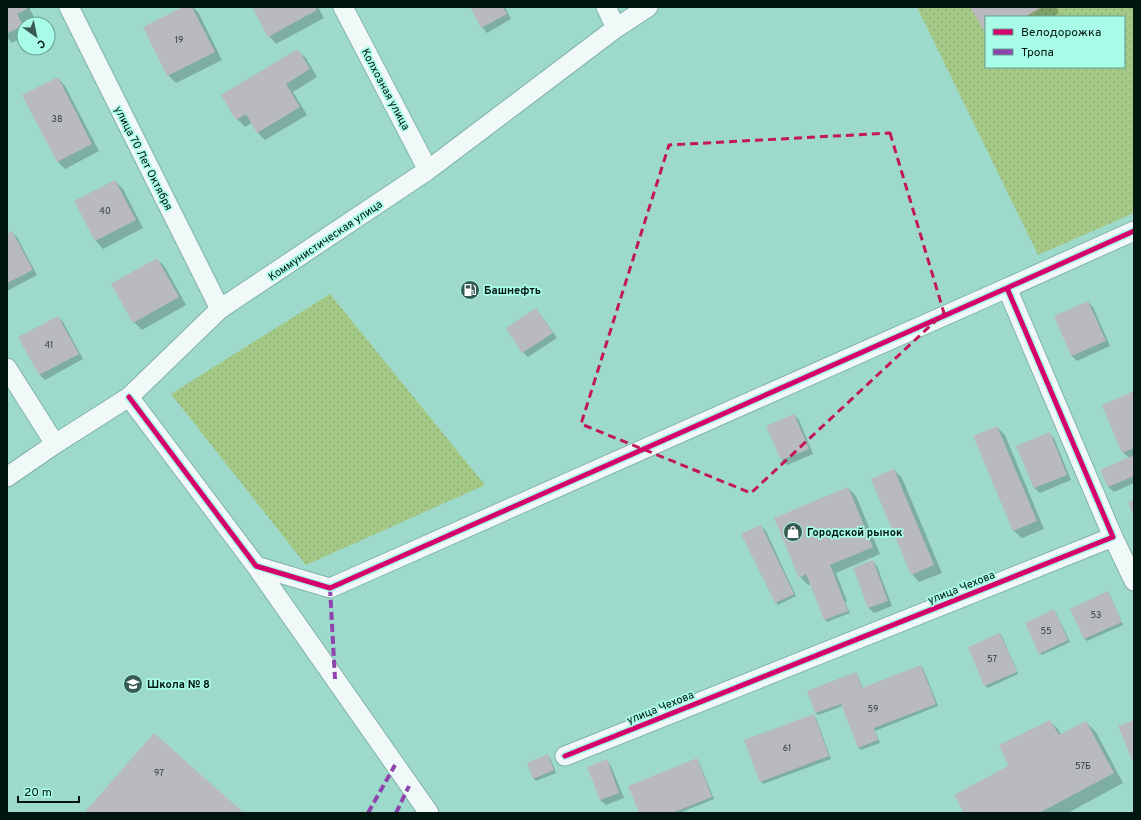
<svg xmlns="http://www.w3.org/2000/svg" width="1141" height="820" viewBox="0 0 1141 820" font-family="Overpass,sans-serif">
  <defs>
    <pattern id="grass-dots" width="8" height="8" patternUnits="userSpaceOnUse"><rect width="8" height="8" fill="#a4c987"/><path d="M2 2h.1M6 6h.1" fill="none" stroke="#8bac74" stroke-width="1.8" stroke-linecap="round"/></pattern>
  </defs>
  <rect width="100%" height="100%" fill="#9edacc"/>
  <path fill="url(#grass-dots)" fill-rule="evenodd" d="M917,7h217v206l-96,42zM986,17h138v50h-138z
    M330,294l155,191 -179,80 -135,-171z"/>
  <path fill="#0003" d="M7,7h22l5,10 -10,5v14l-12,7 -5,-6z
    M185,7h8l5,5 24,48 -46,23 -8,-8z
    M253,7h65l6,11 -48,26 -7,-8z
    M471,7h34l6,12 -24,14 -5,-6z
    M971,7h85l3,6 -7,4h-66v15z
    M298,51l8,7 11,19 -24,15 14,23 -42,25 -7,-7 -6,-10 -7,4 -8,-8z
    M58,78l7,8 34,65 -34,18 -8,-8z
    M115,181l8,8 20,39 -40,21 -7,-8 -21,-40z
    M12,232l5,5 20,38 -30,16v-56z
    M157,259l8,8 21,38 -44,25 -8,-8z
    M1088,302l5,5 17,39 -33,15 -5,-5 -17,-40z
    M536,310l5,5 16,23 -29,19 -5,-5 -16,-24z
    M58,317l5,5 20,37 -38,21 -5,-5z
    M1134,392v91l-20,9 -6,-5 21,-29 -6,-6z
    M794,415l5,5 14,34 -26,11 -5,-5 -15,-34z
    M997,427l8,8 39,94 -22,9 -8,-7 -39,-95z
    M1049,433l5,5 17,42 -31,13 -6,-5 -16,-42z
    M894,470l8,8 40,95 -23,9 -7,-8z
    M848,488l8,8 24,58 -44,19 11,28 -2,1 5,11 -23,9 -2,-3 -14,-35 -3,1 -8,-8z
    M761,526l5,5 30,65 -18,9 -9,-16z
    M872,561l5,5 15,40 -18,7 -5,-5 -15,-40z
    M1110,595l13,30 -36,16 -2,-2 -14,-30z
    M1056,613l14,29 -28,13 -2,-2z
    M1000,634l2,2 16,38 -30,14 -3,-3z
    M920,666l3,2 15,38 -63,25 5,12 -19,7 -2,-2 -16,-42 -25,9 -2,-2 -8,-22 47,-18 3,3 5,13z
    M813,716l3,2 15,41 -68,25 -2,-2 -15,-41z
    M1050,722l8,7 3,6 25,-13 10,10 27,51 -55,30h-103l45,-46z
    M547,755l3,2 6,16 -20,8 -2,-2 -6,-15z
    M697,759l2,3 15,37 -35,14h-39z
    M606,760l5,6 13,32 -18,7 -6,-5z"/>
  <path fill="#b8babd" d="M7,7h19l1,2 -10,5 6,11 -16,9z
    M183,7h9l23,45 -48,24 -24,-49z
    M252,7h63l2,3 -49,27z
    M470,7h33l4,7 -26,14z
    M970,7h72l-17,10h-39v17z
    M298,49l12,20 -24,15 14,23 -43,26 -11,-19 -10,6 -15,-25z
    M58,77l34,67 -35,18 -35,-67z
    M115,180l21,40 -41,21 -21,-40z
    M12,231l21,39 -26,13v-49z
    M157,258l22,39 -46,26 -22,-39z
    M1088,301l18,40 -35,15 -17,-40z
    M536,308l17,25 -31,20 -16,-25z
    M58,316l21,38 -40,21 -21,-38z
    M1134,391v57l-12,5 -20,-48z
    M794,414l15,35 -28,11 -15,-34z
    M997,426l40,95 -24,10 -40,-95z
    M1050,432l17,43 -33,13 -18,-42z
    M1134,455v21l-26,11 -8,-17z
    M894,469l40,96 -23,10 -40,-96z
    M848,487l25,60 -43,18 18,46 -24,9 -18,-46 -7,4 -25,-60z
    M1134,500v18l-6,-16z
    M761,525l33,69 -19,9 -34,-69z
    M873,560l15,41 -20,7 -15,-40z
    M1108,591l14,31 -38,17 -14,-30z
    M1054,609l14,31 -29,14 -14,-31z
    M1000,633l17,39 -33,14 -16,-39z
    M921,665l15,39 -62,24 4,12 -20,8 -17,-44 -26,9 -8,-22 49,-19 6,16z
    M814,714l15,42 -69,26 -16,-42z
    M1050,720l9,15 27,-14 28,52 -75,40h-75l-10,-18 54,-29 -9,-21z
    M1134,720v44l-16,-38z
    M154,733l90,80h-160z
    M548,754l6,16 -21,9 -6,-16z
    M697,758l15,39 -40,16h-33l-11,-27z
    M607,759l12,34 -19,7 -13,-33z"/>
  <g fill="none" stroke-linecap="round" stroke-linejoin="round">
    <defs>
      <path id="street" d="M69,7l151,302
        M343,7l85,163
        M606,7l10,21
        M7,368l48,76
        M129,397l127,169 74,22 677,-300 127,-57
        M7,477l48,-33 74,-47 91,-88 208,-139 188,-142 32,-21
        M1113,537l21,44
        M256,566l173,247
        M565,756l548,-219 -106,-249"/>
    </defs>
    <use href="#street" stroke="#81b2a8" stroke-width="21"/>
    <use href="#street" stroke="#f0f9f7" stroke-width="19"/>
    <path stroke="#8e44ad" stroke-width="4" stroke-dasharray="8 4" stroke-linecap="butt" d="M330,588l5,91
      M368,813l27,-48
      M396,813l13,-27"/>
    <defs>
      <path id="cycleway" d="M129,397l127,169 74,22 677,-300 127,-57
        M565,756l548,-219 -106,-249"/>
    </defs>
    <use href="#cycleway" stroke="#a8fbe7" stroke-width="8"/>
    <use href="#cycleway" stroke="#d6006c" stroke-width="5"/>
  </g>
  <path fill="none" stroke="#c2185b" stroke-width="3" stroke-dasharray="8 5" stroke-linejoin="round" d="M890,133l54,180 -193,180 -170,-69 88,-279z"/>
  <defs>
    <symbol id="fuel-disc" viewBox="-11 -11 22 22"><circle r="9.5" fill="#375a52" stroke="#a8fbe7"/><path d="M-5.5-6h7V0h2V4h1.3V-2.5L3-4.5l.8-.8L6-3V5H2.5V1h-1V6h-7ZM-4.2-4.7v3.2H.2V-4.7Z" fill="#fff"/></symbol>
    <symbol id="shop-disc" viewBox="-11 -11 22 22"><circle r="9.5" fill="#375a52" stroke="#a8fbe7"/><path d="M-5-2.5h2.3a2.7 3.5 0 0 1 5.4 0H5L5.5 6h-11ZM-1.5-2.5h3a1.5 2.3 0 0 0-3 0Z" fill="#fff"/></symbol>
    <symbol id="school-disc" viewBox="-11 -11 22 22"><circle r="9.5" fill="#375a52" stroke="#a8fbe7"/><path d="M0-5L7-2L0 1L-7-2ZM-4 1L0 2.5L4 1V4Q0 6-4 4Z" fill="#fff"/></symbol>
  </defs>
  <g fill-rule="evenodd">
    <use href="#fuel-disc" x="459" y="279" width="22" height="22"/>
    <use href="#shop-disc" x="782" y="521" width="22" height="22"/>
    <use href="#school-disc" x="122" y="673" width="22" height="22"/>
  </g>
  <g text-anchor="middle" stroke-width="3.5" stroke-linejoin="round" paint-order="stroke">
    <g font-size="9" fill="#2e3e3b">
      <text x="179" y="43">19</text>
      <text x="57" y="122">38</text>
      <text x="105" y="214">40</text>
      <text x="49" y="348">41</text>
      <text x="1096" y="618">53</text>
      <text x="1046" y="634">55</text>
      <text x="992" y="662">57</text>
      <text x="873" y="712">59</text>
      <text x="787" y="751">61</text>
      <text x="1083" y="769">57Б</text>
      <text x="159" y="776">97</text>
    </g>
    <g font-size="11" fill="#001510" stroke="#a8fbe7">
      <text transform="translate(386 89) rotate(62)" y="4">Колхозная улица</text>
      <text transform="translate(144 158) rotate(63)" y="4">улица 70 Лет Октября</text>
      <text transform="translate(325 240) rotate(-34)" y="4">Коммунистическая улица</text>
      <text transform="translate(961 587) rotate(-22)" y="4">улица Чехова</text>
      <text transform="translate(660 707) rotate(-22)" y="4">улица Чехова</text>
    </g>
    <g font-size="11" font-weight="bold" fill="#001510" stroke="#a8fbe7" text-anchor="start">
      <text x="484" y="294">Башнефть</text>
      <text x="807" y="536">Городской рынок</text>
      <text x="147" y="688">Школа № 8</text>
    </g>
  </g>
  <rect width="1141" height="820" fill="none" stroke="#001510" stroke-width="16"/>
  <rect x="985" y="16" width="140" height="52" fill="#a8fbe7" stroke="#659f91"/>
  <rect x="993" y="29" width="20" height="6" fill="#d6006c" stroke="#659f91"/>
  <text x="1021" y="36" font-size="12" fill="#001510">Велодорожка</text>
  <rect x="993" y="49" width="20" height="6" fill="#8e44ad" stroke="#659f91"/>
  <text x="1021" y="56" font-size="12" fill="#001510">Тропа</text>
  <g transform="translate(36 36) rotate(147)"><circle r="19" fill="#a8fbe7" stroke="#659f91"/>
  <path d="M0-3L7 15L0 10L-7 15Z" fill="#375a52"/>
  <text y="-6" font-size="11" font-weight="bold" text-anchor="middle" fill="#001510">С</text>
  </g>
  <path d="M18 796v6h61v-6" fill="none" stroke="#001510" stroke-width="2"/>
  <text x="24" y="796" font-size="12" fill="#001510" stroke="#a8fbe7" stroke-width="3" paint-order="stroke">20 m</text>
</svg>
